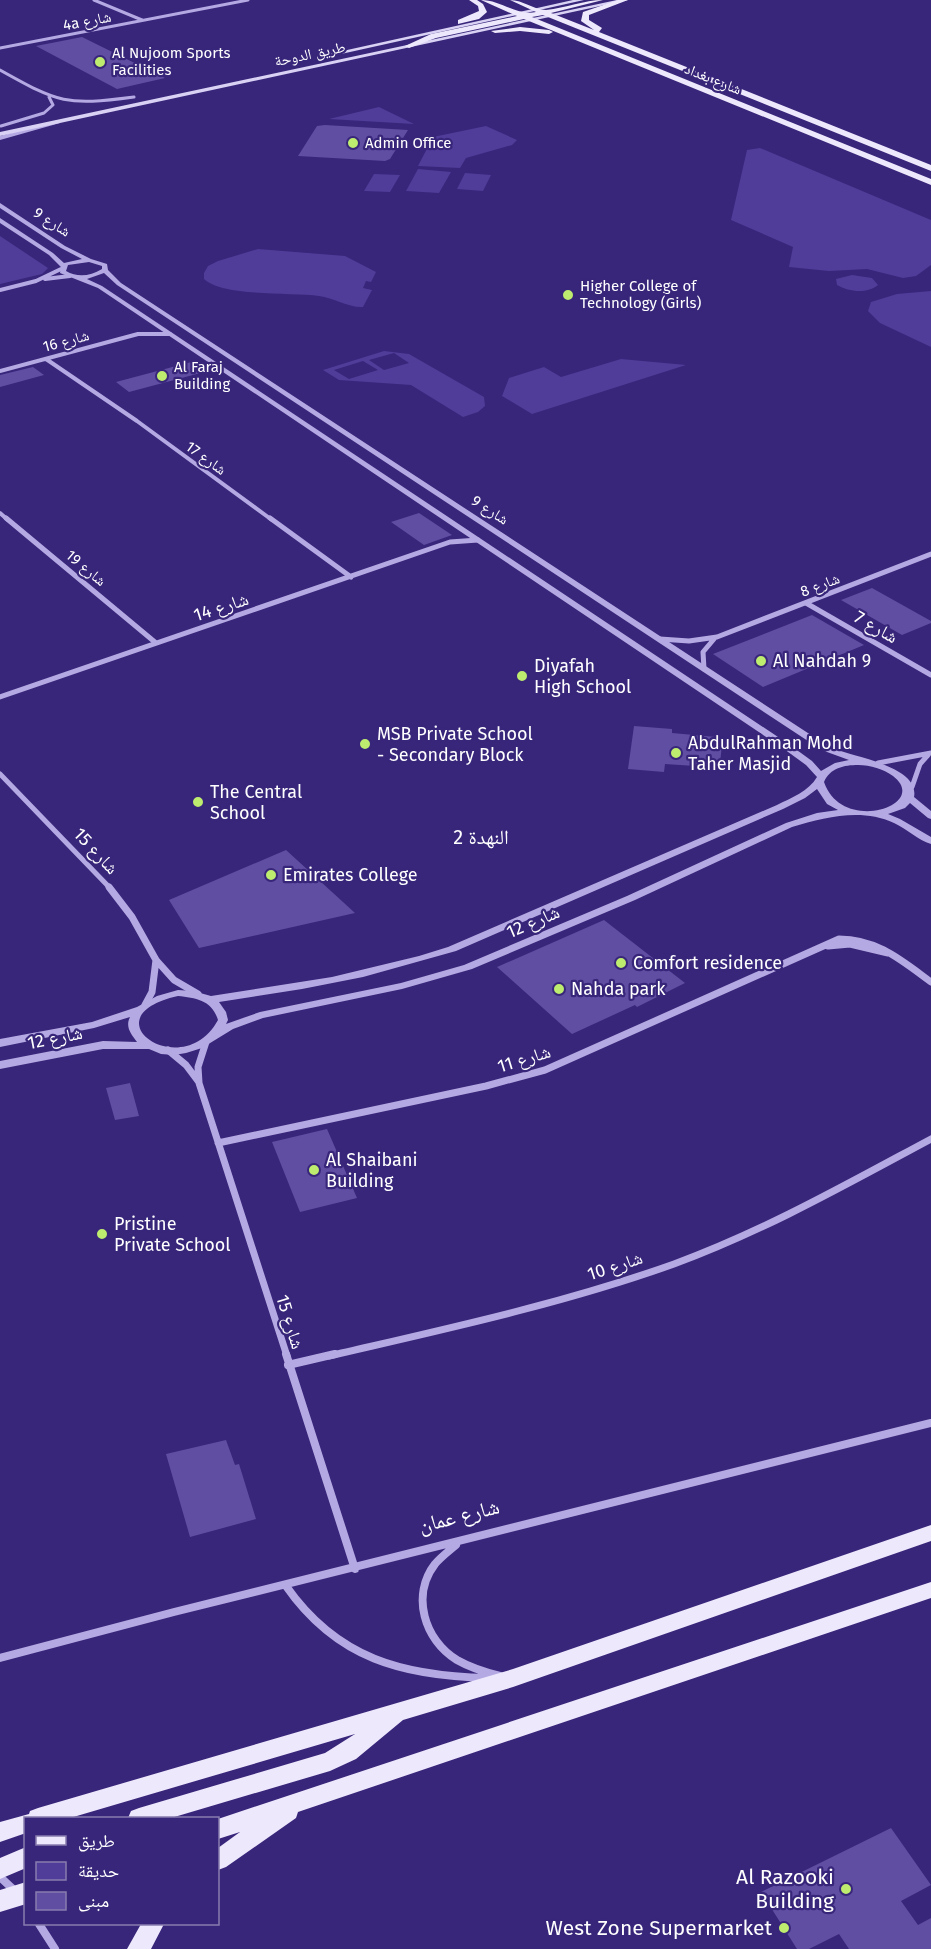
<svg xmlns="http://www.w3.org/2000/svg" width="931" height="1949" viewBox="0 0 931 1949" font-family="'Fira Sans','Noto Naskh Arabic',sans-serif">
  <rect width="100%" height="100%" fill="#38267a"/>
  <path fill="#4f3d99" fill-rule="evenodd" d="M379,107l35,17 -85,-5z
    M486,126l31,14 -5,5 -46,13 -6,10 -42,-2 15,-29z
    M760,148l171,72v45l-15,11 -13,2 -36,-9 -38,2 -40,-4 4,-20 -62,-27 16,-70z
    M418,169l33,3 -12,21 -33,-2z
    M465,173l26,2 -8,16 -26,-2z
    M374,174l26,1 -10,17 -26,-1z
    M0,236l48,32 -6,6 -42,10z
    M258,249l87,7 31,16 -5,10 -5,-1 -3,7 9,2 -9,17c-14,1 -29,-9 -44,-11 -28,-4 -96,1 -115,-17v-6l4,-7 10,-5z
    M852,275l20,3 6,7c-11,9 -29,7 -41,0l-1,-6z
    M931,291v56l-51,-24 -12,-12 3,-9 26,-8z
    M384,351l25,3 75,43 1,9 -7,6 -15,5 -52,-32 -72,-5 -16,-10zM394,353l15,10 -25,7 -15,-10zM363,361l15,9 -29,9 -15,-9z
    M621,359l65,6 -154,49 -30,-18 7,-18 35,-11 17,10z"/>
  <path fill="#604ea3" d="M82,37l83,41 -48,11 -81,-43z
    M325,125l83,5 -18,29 -5,2 -87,-5 19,-30z
    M195,361l13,10 -79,21 -13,-10z
    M33,367l11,8 -44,12v-12z
    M419,513l33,22 -28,10 -33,-23z
    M872,588l59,33v2l-29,12 -61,-35z
    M812,615l52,30 -101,42 -50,-33z
    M634,726l38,3v4l44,4 -1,6 7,1 -2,20 -10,-1v4l-45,-3 -1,8 -36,-3z
    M286,850l69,63 -156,35 -30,-48z
    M604,920l81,63 -48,24 -2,-2 -63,29 -75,-67z
    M130,1083l9,33 -24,4 -9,-32z
    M327,1129l30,69 -57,14 -28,-70z
    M226,1440l9,25 4,-1 17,55 -66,18 -24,-83z
    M891,1828l40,57 -30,16 17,24 13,-7v31h-82l-10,-15 -30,15h-12l-36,-57z"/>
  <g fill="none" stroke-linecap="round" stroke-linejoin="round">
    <path stroke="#b5a9e3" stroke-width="3" d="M94,0l48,20
      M0,48l248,-48
      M0,70c59,33 66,36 134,27
      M1,126l43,-13 9,-8 -4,-8"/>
    <path stroke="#b5a9e3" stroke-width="4" d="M45,279l25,-3
      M0,290l36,-9 25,-12
      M46,359l91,62 135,99
      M0,371l138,-37h32
      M0,513l8,7"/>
    <path stroke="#b5a9e3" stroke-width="5" d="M6,518l150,125
      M270,518l81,59
      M806,603l125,72
      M660,639l29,2 28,-4 214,-83
      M704,669l-1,-17 11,-13
      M0,697l450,-155 28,-2
      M878,763l53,-10
      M0,774l110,114
      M912,787l8,-23 8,-9"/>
    <path stroke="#b5a9e3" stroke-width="7" d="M109,887l23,30 24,43 18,20 24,14
      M828,946l22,-2 38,9
      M145,1005l7,-13 4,-32
      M206,1042l-8,25 1,16 88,273
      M168,1050l18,15 12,16
      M218,1143l268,-57 59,-16 294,-131c38,0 62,21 92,43
      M329,1356c116,-27 233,-52 345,-92 90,-33 173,-80 257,-125"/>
    <path stroke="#b5a9e3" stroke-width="8" d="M286,1354l69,215
      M288,1365l47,-11
      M456,1545c-7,6 -15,12 -21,19 -24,31 -11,76 22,96 14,8 27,12 43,16
      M286,1586c51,73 117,90 202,92
      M0,1658l174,-46 757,-189
      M0,1877l15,14
      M39,1924l16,25"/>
    <path fill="#b5a9e3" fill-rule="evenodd" d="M58,120l2,1v2l-60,17v-4z
      M0,203l65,43 26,13 16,5 1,6 13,13 693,454c7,4 14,9 21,12 20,8 85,18 79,48l17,14v8l-3,-1 -18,-15 -5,5 -17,6 12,5 31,18v7c-13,-4 -24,-15 -37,-21 -32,-15 -69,-6 -102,4l-157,73 -163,69 -70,20 -139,29 -30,11 -31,19 -16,5 -12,2 -13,-1 -12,-5h-46l-103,20v-8l103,-20 34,1c-6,-8 -12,-15 -7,-25l-36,11 -94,19v-8l92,-17 45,-15 20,-11 21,-6 15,1 18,5 121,-19 87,-21 29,-9 329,-142c14,-7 32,-14 40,-28l-11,-12 -22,-16 -686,-461 -38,-15 1,-6 -12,-12 -49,-32v-5l53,35 11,10 18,-4 -21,-11 -61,-40zM89,262l13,4v3c-12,7 -24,9 -36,2l2,-6zM104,273l13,12 691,456 19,11 22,8 -14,3 -14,8 -9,-10 -22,-16 -688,-459 -15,-7zM858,765c13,0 25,4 35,11 38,29 -51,59 -69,6 6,-14 20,-17 34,-17zM817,789l10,15 11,6 -21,3 -31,10 -159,73 -163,69 -63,18 -141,29 -34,12 2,-4 -2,-8 -7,-10 83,-13 61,-12 93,-26 327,-142 22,-11zM178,996c18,2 34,4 40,24 -35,65 -133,-3 -40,-24z"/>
    <path fill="#d9d2f4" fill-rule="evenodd" d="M573,0h11l-252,56 -3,-2z
      M617,0h11l-628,136v-4z"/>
    <path fill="#eee8fc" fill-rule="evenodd" d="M469,0h8l6,4 4,8 -8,7 -21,5v-4l21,-9 -1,-5z
      M481,0c20,0 35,16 55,12l-26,-12c13,0 24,10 36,10 20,-2 38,-10 57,-10l-52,13 43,17 -13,-9 2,-9 35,-12h10l-39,15v5l13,8 -3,4 332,133v6l-388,-156 -11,2 399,162v6l-407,-166 -88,19 -27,10 -4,-2 26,-12 86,-18z
      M520,27l29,3 4,2 -4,2 -29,-3 -25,2 -4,-2z
      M931,1525v16l-418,146 -110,33 -47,39 -26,12 -159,47h-43l3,-7 8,-3 186,-55 30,-19 -285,84h-44v15l-26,9v-20l29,-8 1,-3 8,-3 475,-139z
      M931,1582v16l-633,214 -2,6 -70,49 -8,3v-22l22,-16 -22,7v-20z
      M26,1847v21l-26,11v-21z
      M26,1882v22l-26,8v-22z
      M141,1924h23l-13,25h-24z"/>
  </g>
  <g fill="#beec6f" stroke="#38267a" stroke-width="2">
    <circle cx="100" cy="62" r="6"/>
    <circle cx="353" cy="143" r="6"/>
    <circle cx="568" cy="295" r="6"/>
    <circle cx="162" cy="376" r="6"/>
    <circle cx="761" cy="661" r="6"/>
    <circle cx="522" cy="676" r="6"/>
    <circle cx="365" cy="744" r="6"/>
    <circle cx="676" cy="753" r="6"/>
    <circle cx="198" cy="802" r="6"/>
    <circle cx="271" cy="875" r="6"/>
    <circle cx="621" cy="963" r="6"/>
    <circle cx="559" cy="989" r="6"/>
    <circle cx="314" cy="1170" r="6"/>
    <circle cx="102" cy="1234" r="6"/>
    <circle cx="846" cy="1889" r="6"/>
    <circle cx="784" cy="1928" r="6"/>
  </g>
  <g text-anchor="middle" stroke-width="4.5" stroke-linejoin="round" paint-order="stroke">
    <g font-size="15" fill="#fff" stroke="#38267a">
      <text transform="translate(87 21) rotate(-11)" y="5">4a شارع</text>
      <text transform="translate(310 54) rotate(-12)" y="5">طريق الدوحة</text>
      <text transform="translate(713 79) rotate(22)" y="5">شارع بغداد</text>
      <text transform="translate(52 222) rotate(33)" y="5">شارع 9</text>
      <text transform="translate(66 341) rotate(-15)" y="5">شارع 16</text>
      <text transform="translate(206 458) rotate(36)" y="5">شارع 17</text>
      <text transform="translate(490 510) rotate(33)" y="5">شارع 9</text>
      <text transform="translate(86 568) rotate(40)" y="5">شارع 19</text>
      <text transform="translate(820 585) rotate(-21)" y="5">شارع 8</text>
    </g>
    <g font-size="15" fill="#fff" stroke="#38267a" text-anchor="start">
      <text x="112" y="58">Al Nujoom Sports<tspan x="112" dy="17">Facilities</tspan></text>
      <text x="365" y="148">Admin Office</text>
      <text x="580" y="291">Higher College of<tspan x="580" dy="17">Technology (Girls)</tspan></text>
      <text x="174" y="372">Al Faraj<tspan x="174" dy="17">Building</tspan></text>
    </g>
    <g font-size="18" fill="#fff" stroke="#38267a">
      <text transform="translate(221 607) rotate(-18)" y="6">شارع 14</text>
      <text transform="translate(876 627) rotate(30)" y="6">شارع 7</text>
      <text transform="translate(96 851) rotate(47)" y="6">شارع 15</text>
      <text transform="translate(533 922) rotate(-23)" y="6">شارع 12</text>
      <text transform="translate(55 1038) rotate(-11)" y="6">شارع 12</text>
      <text transform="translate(524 1059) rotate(-17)" y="6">شارع 11</text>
      <text transform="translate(615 1266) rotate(-18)" y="6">شارع 10</text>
      <text transform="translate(290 1322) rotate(73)" y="6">شارع 15</text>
    </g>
    <g font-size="18" fill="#fff" stroke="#38267a" text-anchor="start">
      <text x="773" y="667">Al Nahdah 9</text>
      <text x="534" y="672">Diyafah<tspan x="534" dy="21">High School</tspan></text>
      <text x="377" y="740">MSB Private School<tspan x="377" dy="21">- Secondary Block</tspan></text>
      <text x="688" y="749">AbdulRahman Mohd<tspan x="688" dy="21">Taher Masjid</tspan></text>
      <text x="210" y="798">The Central<tspan x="210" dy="21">School</tspan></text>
      <text x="283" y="881">Emirates College</text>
      <text x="633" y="969">Comfort residence</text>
      <text x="571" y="995">Nahda park</text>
      <text x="326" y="1166">Al Shaibani<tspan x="326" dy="21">Building</tspan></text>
      <text x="114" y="1230">Pristine<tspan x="114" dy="21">Private School</tspan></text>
    </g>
    <g font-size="20" fill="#fff" stroke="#38267a">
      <text x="481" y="844">النهدة 2</text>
    </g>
    <g font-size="21" fill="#fff" stroke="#38267a">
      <text transform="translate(459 1516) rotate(-14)" y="7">شارع عمان</text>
    </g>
    <g font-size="21" fill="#fff" stroke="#38267a" text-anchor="end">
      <text x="834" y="1884">Al Razooki<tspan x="834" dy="24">Building</tspan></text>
      <text x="772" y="1935">West Zone Supermarket</text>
    </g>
  </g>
  <rect x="24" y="1817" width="195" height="108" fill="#38267a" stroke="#887daf" stroke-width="1.5"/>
  <rect x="36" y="1836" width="30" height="9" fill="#eee8fc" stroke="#887daf" stroke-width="1.5"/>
  <text x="78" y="1847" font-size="18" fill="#ffffff">طريق</text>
  <rect x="36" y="1862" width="30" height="18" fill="#4f3d99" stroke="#887daf" stroke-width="1.5"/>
  <text x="78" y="1877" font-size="18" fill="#ffffff">حديقة</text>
  <rect x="36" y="1892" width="30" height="18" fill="#604ea3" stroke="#887daf" stroke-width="1.5"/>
  <text x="78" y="1907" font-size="18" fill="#ffffff">مبنى</text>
</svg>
